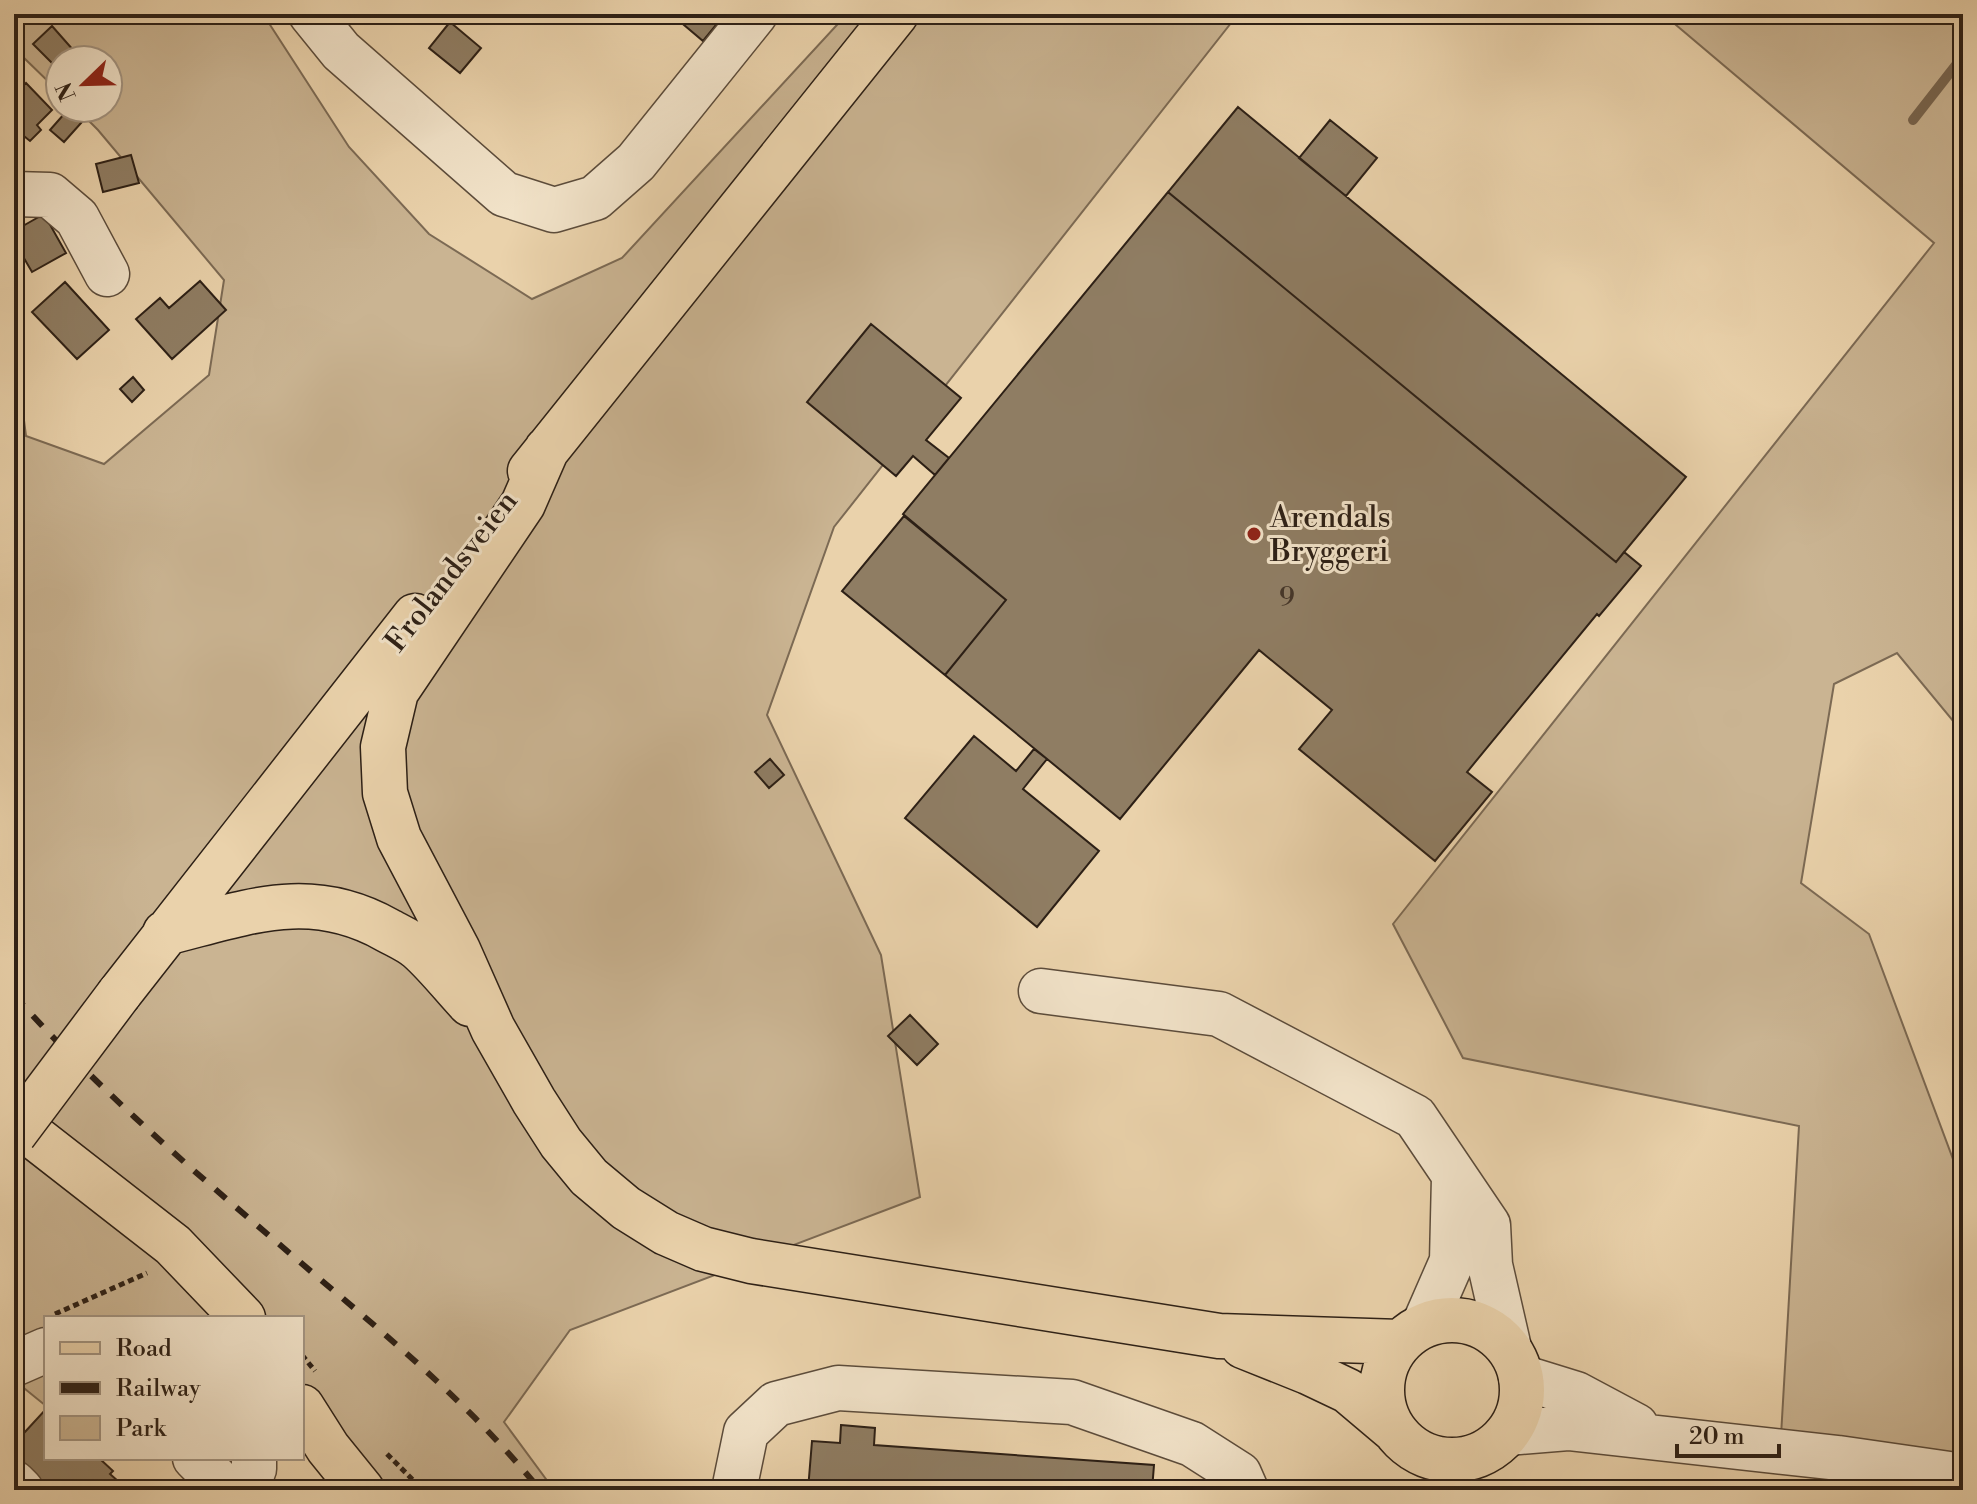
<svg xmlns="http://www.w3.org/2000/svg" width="1977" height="1504" viewBox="0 0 1977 1504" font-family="'Libre Bodoni',serif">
  <rect width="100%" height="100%" fill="#ead2ab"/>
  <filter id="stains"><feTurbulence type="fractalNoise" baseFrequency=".0025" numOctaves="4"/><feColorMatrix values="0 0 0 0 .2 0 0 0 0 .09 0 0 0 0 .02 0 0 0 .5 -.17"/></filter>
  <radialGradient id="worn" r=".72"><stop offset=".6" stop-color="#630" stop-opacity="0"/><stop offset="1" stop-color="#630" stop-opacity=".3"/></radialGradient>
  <path fill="#cab492" stroke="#7c6a54" stroke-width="2" d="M14,14h249l86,133 80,87 103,65 90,-41 225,-244h396l-8,4 -401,509 -67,188 114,240 39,242 -350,133 -66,92 50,68h-199l-53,-80v-92h-256v88l-32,-26v-1037l12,93 78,28 105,-89 15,-95 -126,-150 -22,-22h32v-48h-48v33l-37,-36 -9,-3z
    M1663,14h300v719l-66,-80 -63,31 -33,199 68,51 94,252v278l-183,-11 19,-327 -336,-68 -70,-134 541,-681z"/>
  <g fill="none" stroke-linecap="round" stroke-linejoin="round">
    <path stroke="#786651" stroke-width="10" d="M1913,120l50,-64"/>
  </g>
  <path fill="#8f7d63" stroke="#2d2016" stroke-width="2" d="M671,14h54l-22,27z
    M450,22l31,26 -21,25 -31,-25z
    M52,26l30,34h-22v11l-27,-27z
    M26,83l26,27 -15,15 4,5 -11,11 -16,-13v-33z
    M60,100v8h25l5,5 -26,29 -14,-12 15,-17 -9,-8z
    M1238,107l448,370 -70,85 -448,-370z
    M1330,120l47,38 -31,38 -47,-38z
    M131,155l8,28 -36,9 -7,-28z
    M1168,192l448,370 8,-10 17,14 -42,50 -2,-2 -130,158 25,20 -57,69 -136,-112 33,-39 -73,-60 -139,169 -175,-144 61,-75 -103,-86z
    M44,214l22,39 -34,19 -18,-31v-10z
    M200,281l26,29 -54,49 -36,-40 24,-21 9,10z
    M65,282l44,48 -32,29 -45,-47z
    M871,324l90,74 -35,42 23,18 -14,17 -22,-19 -17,20 -89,-74z
    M133,377l11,13 -12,12 -12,-13z
    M904,516l102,84 -61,75 -103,-84z
    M974,736l42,35 18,-22 13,10 -24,30 76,62 -62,76 -132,-109z
    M770,759l14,16 -15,13 -14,-16z
    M910,1015l28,29 -21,21 -29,-29z
    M46,1409v49h53l14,13 -3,3 18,16h-90l-24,-22v-44l10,9z
    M841,1425l34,3 -1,17 280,20 -2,25h-344l4,-49 28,2z"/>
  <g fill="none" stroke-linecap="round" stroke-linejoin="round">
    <defs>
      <path id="minor" d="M311,14l30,37 163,143 50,16 41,-12 41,-36 119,-148
        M14,194l36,1 27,23 30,56
        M1041,991l178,23 196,103 73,108 2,40 19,83
        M1424,1325l28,-64 2,-84
        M14,1364l32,-14
        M1521,1377l55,17 60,32
        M1508,1433l60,-5 270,30 125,18
        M195,1458l32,32
        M14,1483l7,7
        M244,1490l10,-21v-11
        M734,1490l12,-58 30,-28 62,-16 234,14 120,42 47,30 7,16"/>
      <path id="major" d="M547,449l-24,55 -127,188 -13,55 2,46 14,45 59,112 35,79 41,72 27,42 28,34 37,31 40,25 37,16 48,12 468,75 181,6
        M530,471l366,-457
        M165,933c81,-20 144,-47 222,-3 11,6 23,11 32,19 18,16 34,37 51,55
        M119,994l296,-378
        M14,1121l159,124 70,73
        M1382 1390a70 70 0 1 1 140 0a70 70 0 1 1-140 0Z
        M1243,1346l65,26 40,19 45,38
        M302,1407l26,41 34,42"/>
    </defs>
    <use href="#minor" stroke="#5c4c3b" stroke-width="47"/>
    <use href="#major" stroke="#2d2016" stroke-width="47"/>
    <path stroke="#2d2016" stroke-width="5" stroke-dasharray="6 4" stroke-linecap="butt" d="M55,1314l92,-41
      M302,1355l13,16
      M387,1454l36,36"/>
    <use href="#minor" stroke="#f1e2c8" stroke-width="44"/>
    <use href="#major" stroke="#ead2ab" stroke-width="44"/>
    <path stroke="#2d2016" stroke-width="6" stroke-dasharray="14 14" stroke-linecap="butt" d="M14,995c93,105 201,194 307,285 77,65 155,131 219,210"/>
    <defs>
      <path id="major-bridge" d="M14,1134l105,-140"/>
    </defs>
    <use href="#major-bridge" stroke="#2d2016" stroke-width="47" stroke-linecap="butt"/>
    <use href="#major-bridge" stroke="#ead2ab" stroke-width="44"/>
  </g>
  <circle fill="#8f2418" stroke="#f1e2c8" stroke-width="3" cx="1254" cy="534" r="8"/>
  <g text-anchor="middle" stroke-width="6" stroke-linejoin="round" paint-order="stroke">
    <g font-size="26" fill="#463729">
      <text x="1287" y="605">9</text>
    </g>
    <g font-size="30" fill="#2d2016" stroke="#f1e2c8" text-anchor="start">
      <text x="1270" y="527">Arendals<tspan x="1270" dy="34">Bryggeri</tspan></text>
    </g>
    <g font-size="30" fill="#2d2016" stroke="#f1e2c8">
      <text transform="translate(451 571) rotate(-52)" y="10">Frolandsveien</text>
    </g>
  </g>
  <rect width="1977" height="1504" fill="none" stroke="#ead2ab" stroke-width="48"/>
  <rect x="16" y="16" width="1945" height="1472" fill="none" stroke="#2d2016" stroke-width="4"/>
  <rect x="24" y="24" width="1929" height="1456" fill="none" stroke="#2d2016" stroke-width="2"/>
  <rect x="44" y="1316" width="260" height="144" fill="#f1e2c8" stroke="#a39481" stroke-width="2"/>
  <rect x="60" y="1342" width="40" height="12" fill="#ead2ab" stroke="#a39481" stroke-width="2"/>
  <text x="116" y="1356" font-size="24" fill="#2d2016">Road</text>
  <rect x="60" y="1382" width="40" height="12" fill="#2d2016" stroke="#a39481" stroke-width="2"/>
  <text x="116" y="1396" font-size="24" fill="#2d2016">Railway</text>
  <rect x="60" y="1416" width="40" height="24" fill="#cab492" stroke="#a39481" stroke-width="2"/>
  <text x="116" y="1436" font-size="24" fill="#2d2016">Park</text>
  <g transform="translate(84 84) rotate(247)"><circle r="38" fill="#f1e2c8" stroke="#a39481" stroke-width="2"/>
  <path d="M0-6L14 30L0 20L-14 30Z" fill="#8f2418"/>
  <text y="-12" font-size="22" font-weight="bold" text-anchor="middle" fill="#2d2016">N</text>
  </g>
  <path d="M1677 1444v12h102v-12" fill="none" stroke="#2d2016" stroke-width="4"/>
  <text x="1689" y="1444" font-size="24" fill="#2d2016" stroke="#f1e2c8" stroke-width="6" paint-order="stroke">20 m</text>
  <rect width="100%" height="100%" filter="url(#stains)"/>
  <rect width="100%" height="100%" fill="url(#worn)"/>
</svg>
